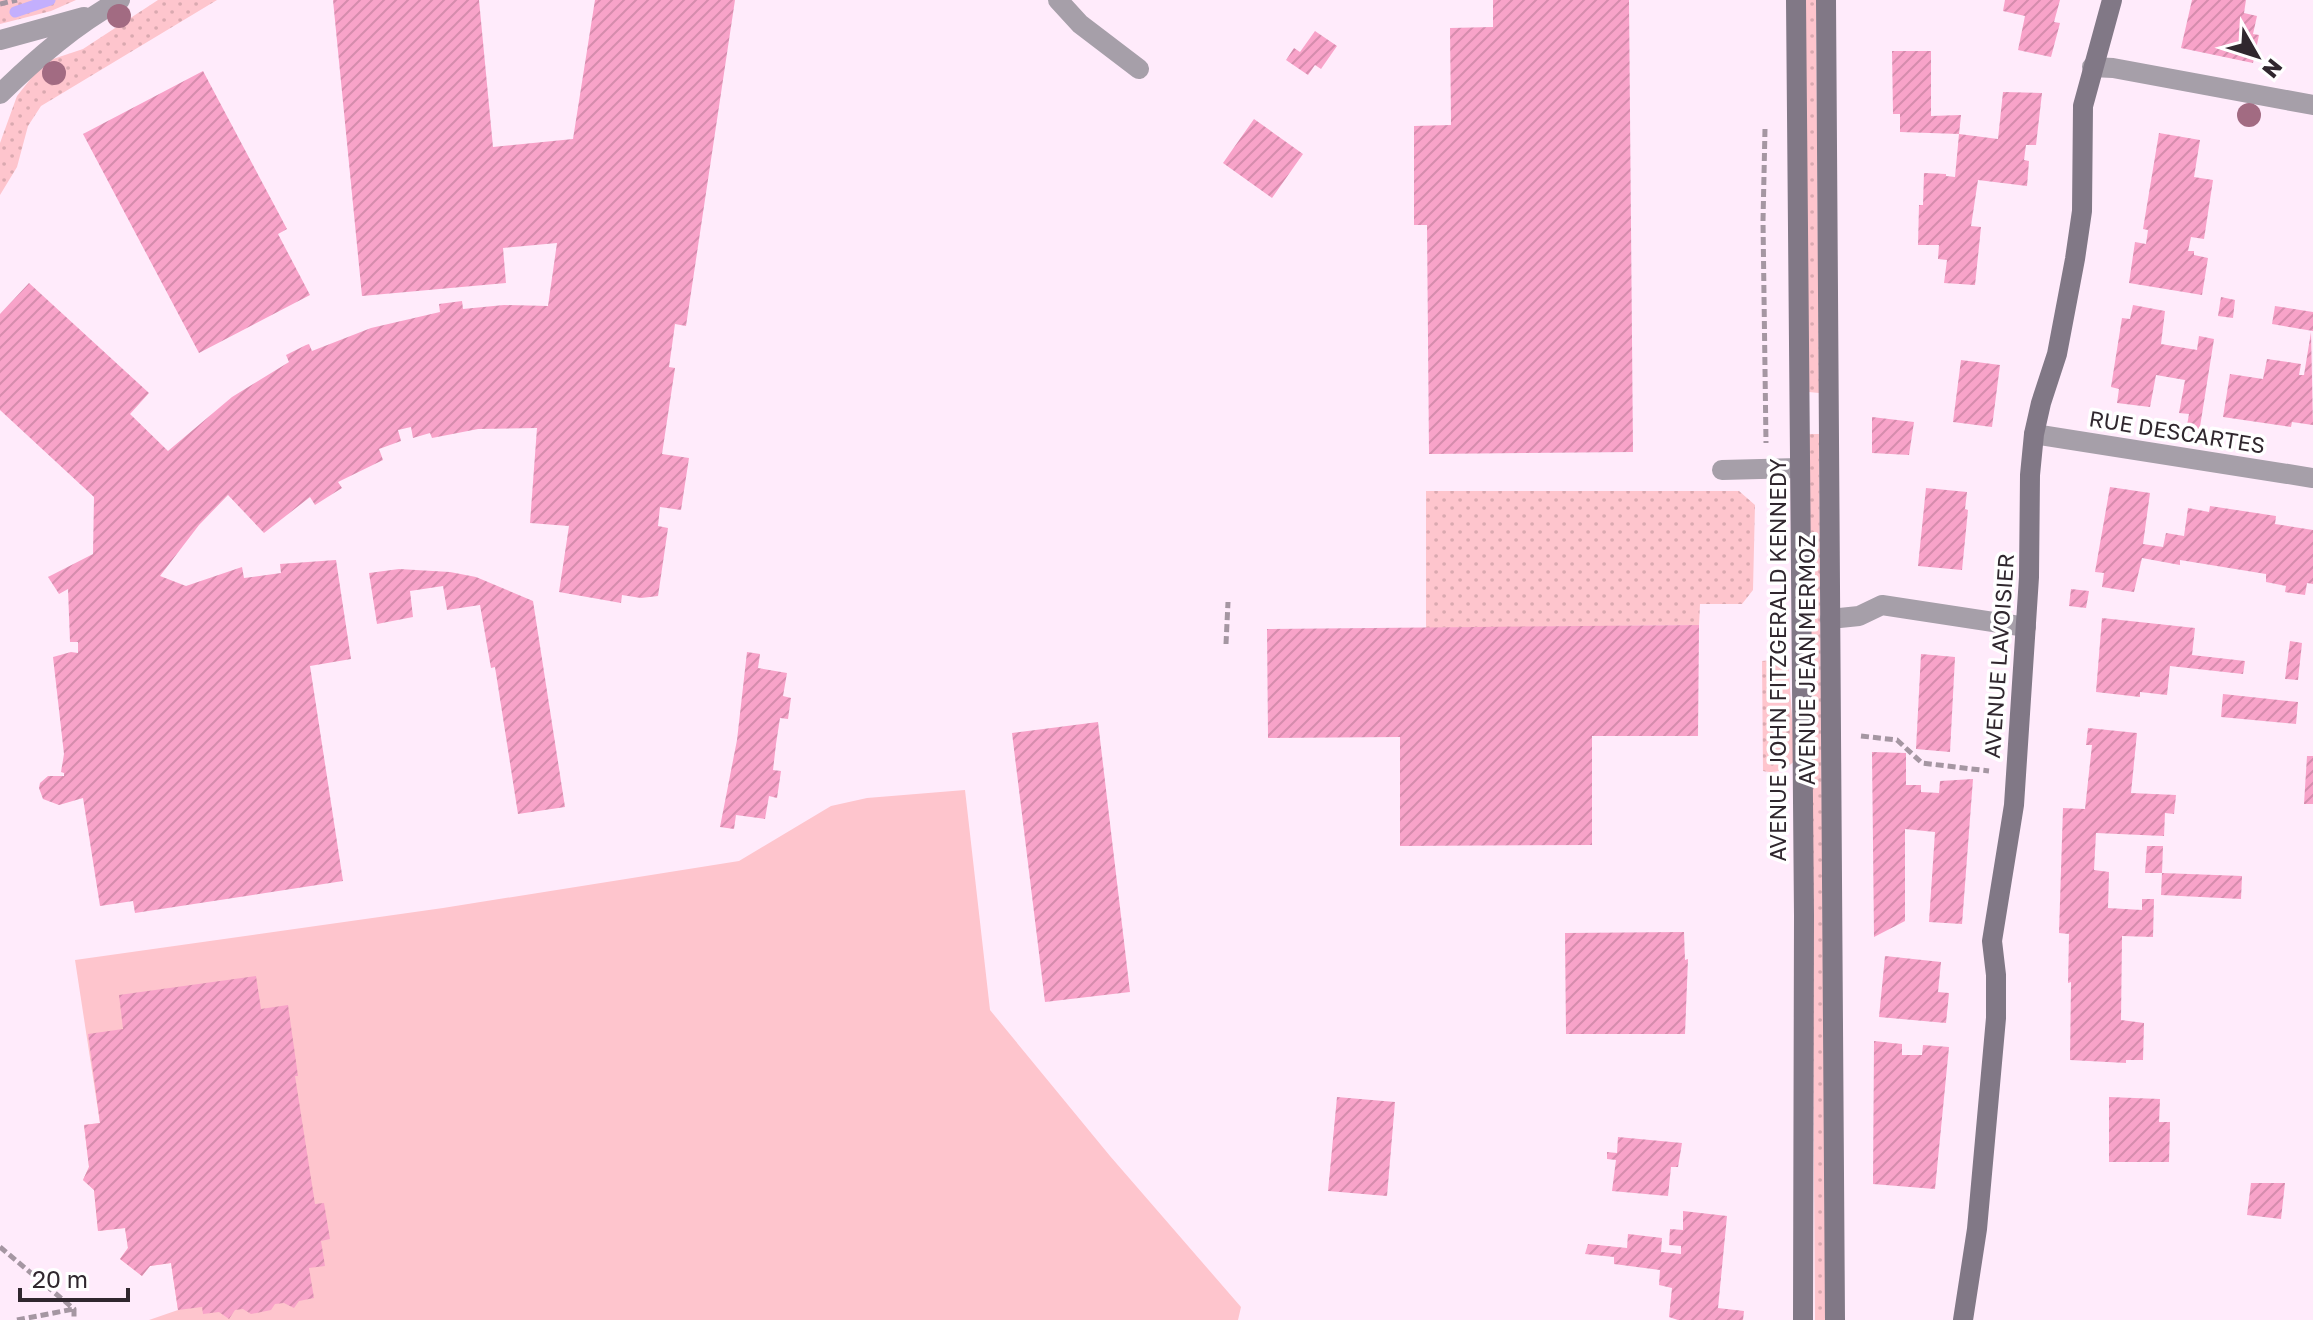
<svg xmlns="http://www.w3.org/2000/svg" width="2313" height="1320" viewBox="0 0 2313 1320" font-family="'Golos Text',sans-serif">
  <defs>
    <pattern id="grass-dots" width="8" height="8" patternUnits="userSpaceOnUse" patternTransform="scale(2)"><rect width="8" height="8" fill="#fec5cd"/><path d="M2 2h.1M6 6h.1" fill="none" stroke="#daa9b0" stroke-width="1.8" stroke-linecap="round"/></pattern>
    <pattern id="building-hatch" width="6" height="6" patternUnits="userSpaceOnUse" patternTransform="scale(2)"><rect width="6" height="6" fill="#f8a3c9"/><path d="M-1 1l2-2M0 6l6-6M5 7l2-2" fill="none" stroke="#d58cad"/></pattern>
  </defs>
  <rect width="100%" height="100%" fill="#ffebfb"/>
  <path fill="url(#grass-dots)" d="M0,0h76l-25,11 -51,13z
    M158,0h59l-176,106 -13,20 -11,41 -17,28v-52l17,-47 27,-34 39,-13z
    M1803,0h13l3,393 -10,-1z
    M1809,434h10l7,886h-11z
    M1426,491h313l16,14 -2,85 -11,14h-42l-1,21 -273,3z
    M1788,659l7,102c-12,9 -17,13 -32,10l-1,-110z"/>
  <path fill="#fec5cd" d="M965,790l25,220 120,146 131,151 -3,13h-1089l29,-10 -7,-47 -21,3 -8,10 -22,-17 8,-11 -3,-20 -27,3 -4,-41 -11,-10 6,-13 -5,-42 16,-2 -25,-163 368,-52 296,-47 92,-55 36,-8z"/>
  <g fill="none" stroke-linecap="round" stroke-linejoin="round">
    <path stroke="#c3affd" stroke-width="11" d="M15,12l35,-12"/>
  </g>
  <path fill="url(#building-hatch)" d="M333,0h146l14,147 80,-8 22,-139h140l-49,326 -11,-2 -6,43 6,1 -13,86 27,4 -8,52 -21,-3 -2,19 10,2 -10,68 -17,2 -19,-3 -1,8 -62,-11 10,-66 -39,-3 7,-95 -59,1 -46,9 -2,-5 -17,5 -2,-11 -13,3 3,11 -22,8 4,11 -45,22 4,6 -27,17 -5,-8 -46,36 -36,-38 -29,30 -39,51 26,10 56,-19 2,11 37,-5 -1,-9 56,-4 15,99 -41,7 33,215 -208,32 -2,-12 -33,5 -17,-108 -24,7 -16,-6 -4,-11 1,-5 8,-7h16v-3l-3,-1 3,-18 -11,-97 18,-5 7,1v-11h-8l-2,-53 -9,5 -11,-17 45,-23 1,-57 -94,-87v-96l29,-31 120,110 -19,21 38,37 64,-54 57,-35 -3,-7 20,-10 3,-1 3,7 59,-23 69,-16 -1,-8 23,-3 1,8 41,-4 44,1 9,-63 -54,5 3,35 -144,13z
    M1493,0h136l4,452 -204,2 -2,-229h-13v-99l37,-1 -1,-97 43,-1z
    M2005,0h55l-6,22 6,1 -9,34 -33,-7 7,-34 -22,-5z
    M2192,0h54l-2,13 13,3 -4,18 6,1 -6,28 -72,-15z
    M1315,31l22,15 -16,23 -6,-4 -7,10 -22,-15 8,-12 6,4z
    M1892,51h39v65l30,-1 -2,19 39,5 5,-47 39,1 -6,52h-10l-2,15 5,1 -2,25 -49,-6 -7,46 10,1 -6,58 -31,-2 3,-23 -9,-1 1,-14h-21l1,-40h4l1,-32 22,1v2l9,1 4,-43 -59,-2v-18h-7z
    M203,71l84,158 -9,5 32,61 -111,58 -116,-219z
    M1254,119l49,35 -31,44 -49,-35z
    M2159,133l41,7 -6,37 19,3 -9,59 -13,-2 -3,14h6v4l14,3 -6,37 -73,-12 6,-41 11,2 2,-14 -5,-1z
    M2221,297l14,3 -2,18 -15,-2z
    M2133,305l32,6 -4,33 36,6 2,-14 15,3 -15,94 -13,-2 3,-17 -10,-1 6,-33 -29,-5 -6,32 -33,-4 2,-14 -8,-2 11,-69 8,1z
    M2275,306l38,6v19l-41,-7z
    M2311,332l2,93 -21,-3 -1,5 -68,-10 7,-43 33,5 4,-20 34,5 -2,11h5z
    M1961,360l39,5 -8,62 -39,-5z
    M1872,417l42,5 -5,33 -37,-2z
    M2110,487l40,6 -7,51 20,3 3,-14 18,3 4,-28 21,4 1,-6 66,10 -1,8 38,6v54l-6,-1 -2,12 -20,-3 1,-6 -20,-4v-8l-86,-14v5l-38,-7 -8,34 -32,-5 2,-14 -9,-1z
    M1926,488l41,4 -2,17 3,1 -6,60 -44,-4z
    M399,569l51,3 26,5 57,24 32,206 -47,7 -23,-147 -4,1 -11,-63 -33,5 -4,-24 -33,5 3,26 -36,7 -8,-51z
    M2071,589l18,2 -3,17 -17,-2z
    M2102,618l93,10 -3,27 53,6 -2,13 -73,-8 -3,29 -27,-3v5l-44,-5z
    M1699,625l-1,111h-106v109l-192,1v-109l-132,1 -1,-109z
    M2290,641l12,2 -4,37 -13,-1z
    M747,652l13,2 -2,14 29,5 -4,23 8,2 -3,21 -8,-1 -4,26 -3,26 8,1 -4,27 -8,-2 -4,23 -29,-4 -2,14 -14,-2 17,-87z
    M1921,654l34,3 -5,95 -34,-3z
    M2223,694l75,8 -2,22 -75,-7z
    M1098,722l32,270 -85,10 -33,-269z
    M2088,728l49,5 -6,60 45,2 -2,19 -9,-1 -1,23 -68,-3 -2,37 15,2 -1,36 34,2v-11h12l-1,38 -31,-1 -1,84 23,3 -1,37h-17v3l-56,-3 1,-78 -3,1 1,-49 -10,-1 4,-125 22,1 7,-64h-6z
    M1872,752l34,1v32h15v7l18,1 1,-12 33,-2 -11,145 -33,-2 6,-90 -30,-3v92l-31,16z
    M2307,756h6v48h-9z
    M2147,846h16l-1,27 80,3 -1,23 -80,-4 1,-22h-17z
    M1684,932l1,28 3,-1 -3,75h-119l-1,-101z
    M1885,956l56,6 -3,30 11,1 -3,30 -67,-6z
    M256,976l5,33 27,-4 10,71h-3l20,128 9,-1 6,36 -9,2 4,25 -16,2 5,30 -15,3 -5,7 -10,-5 -9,1 -4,6 -20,4 -8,-5 -8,1 -6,9 -10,-7 -16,2 -1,-7 -24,3 -7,-47 -21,3 -8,10 -22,-17 8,-11 -3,-20 -27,3 -4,-41 -11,-10 6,-13 -5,-42 16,-2 -12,-89 35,-5 -4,-34z
    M1874,1041l28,3v11h20l1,-10 26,2 -14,142 -62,-5z
    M1337,1097l58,5 -8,94 -59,-5z
    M2109,1097l51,2 -1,23h11l-1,40h-60z
    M1618,1137l64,6 -4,24h-7l-3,29 -56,-5 4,-31 -9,-1v-7l10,1z
    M2251,1183h34l-4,36 -34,-4z
    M1683,1211l44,5 -9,92 26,3 -1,9h-65l-9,-3 3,-29 -13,-3 1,-15 -46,-6v-7l-29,-3 3,-10 39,4 1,-14 34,4 -1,14 20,2v-8l-12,-1 1,-16 13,1z"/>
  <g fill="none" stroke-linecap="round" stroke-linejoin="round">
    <path stroke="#a596a2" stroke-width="5" stroke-dasharray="8 4" stroke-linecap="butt" d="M0,4l17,-4
      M1765,129l-2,92 3,222
      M1226,644l2,-42
      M1861,736l36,4 25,23 67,8
      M0,1247l74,62v11
      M17,1320l57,-11"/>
    <path stroke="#a69fa9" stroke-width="20" d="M1058,0l22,24 59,45
      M1722,470l78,-2
      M1830,619l29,-3 23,-11 144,22"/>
    <path stroke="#a69fa9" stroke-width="20" d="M0,40l84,-23
      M2092,67l21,1 200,37
      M0,94c37,-36 75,-69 120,-94
      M2034,434l279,44"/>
    <path stroke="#817886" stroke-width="20" d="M1796,0l8,915 -1,405
      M1826,0l9,1320
      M1963,1320l14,-91 19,-211v-43l-4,-34 22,-136 15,-228 1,-102 4,-41 7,-31 16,-49 18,-95 7,-48 1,-105 29,-106"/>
  </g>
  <g fill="#a26b82">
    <circle cx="119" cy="16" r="12"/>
    <circle cx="54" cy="73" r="12"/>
    <circle cx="2249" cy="115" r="12"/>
  </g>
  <g text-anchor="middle" stroke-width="7" stroke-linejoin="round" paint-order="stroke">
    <g font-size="22" fill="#30272e" stroke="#fff">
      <text transform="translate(2177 432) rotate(9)" y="8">RUE DESCARTES</text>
      <text transform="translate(1999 656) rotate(-86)" y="8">AVENUE LAVOISIER</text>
      <text transform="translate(1778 660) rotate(-90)" y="8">AVENUE JOHN FITZGERALD KENNEDY</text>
      <text transform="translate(1807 660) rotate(-90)" y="8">AVENUE JEAN MERMOZ</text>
    </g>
  </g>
  <g transform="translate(2257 56) rotate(129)" stroke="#ffffff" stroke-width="6" paint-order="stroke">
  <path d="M0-6L14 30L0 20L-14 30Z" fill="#30272e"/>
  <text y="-12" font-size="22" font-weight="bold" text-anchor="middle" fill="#30272e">N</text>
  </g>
  <path d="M20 1288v12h108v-12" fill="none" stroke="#30272e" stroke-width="4"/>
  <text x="32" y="1288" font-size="24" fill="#30272e" stroke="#ffffff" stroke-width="6" paint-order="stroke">20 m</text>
</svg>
